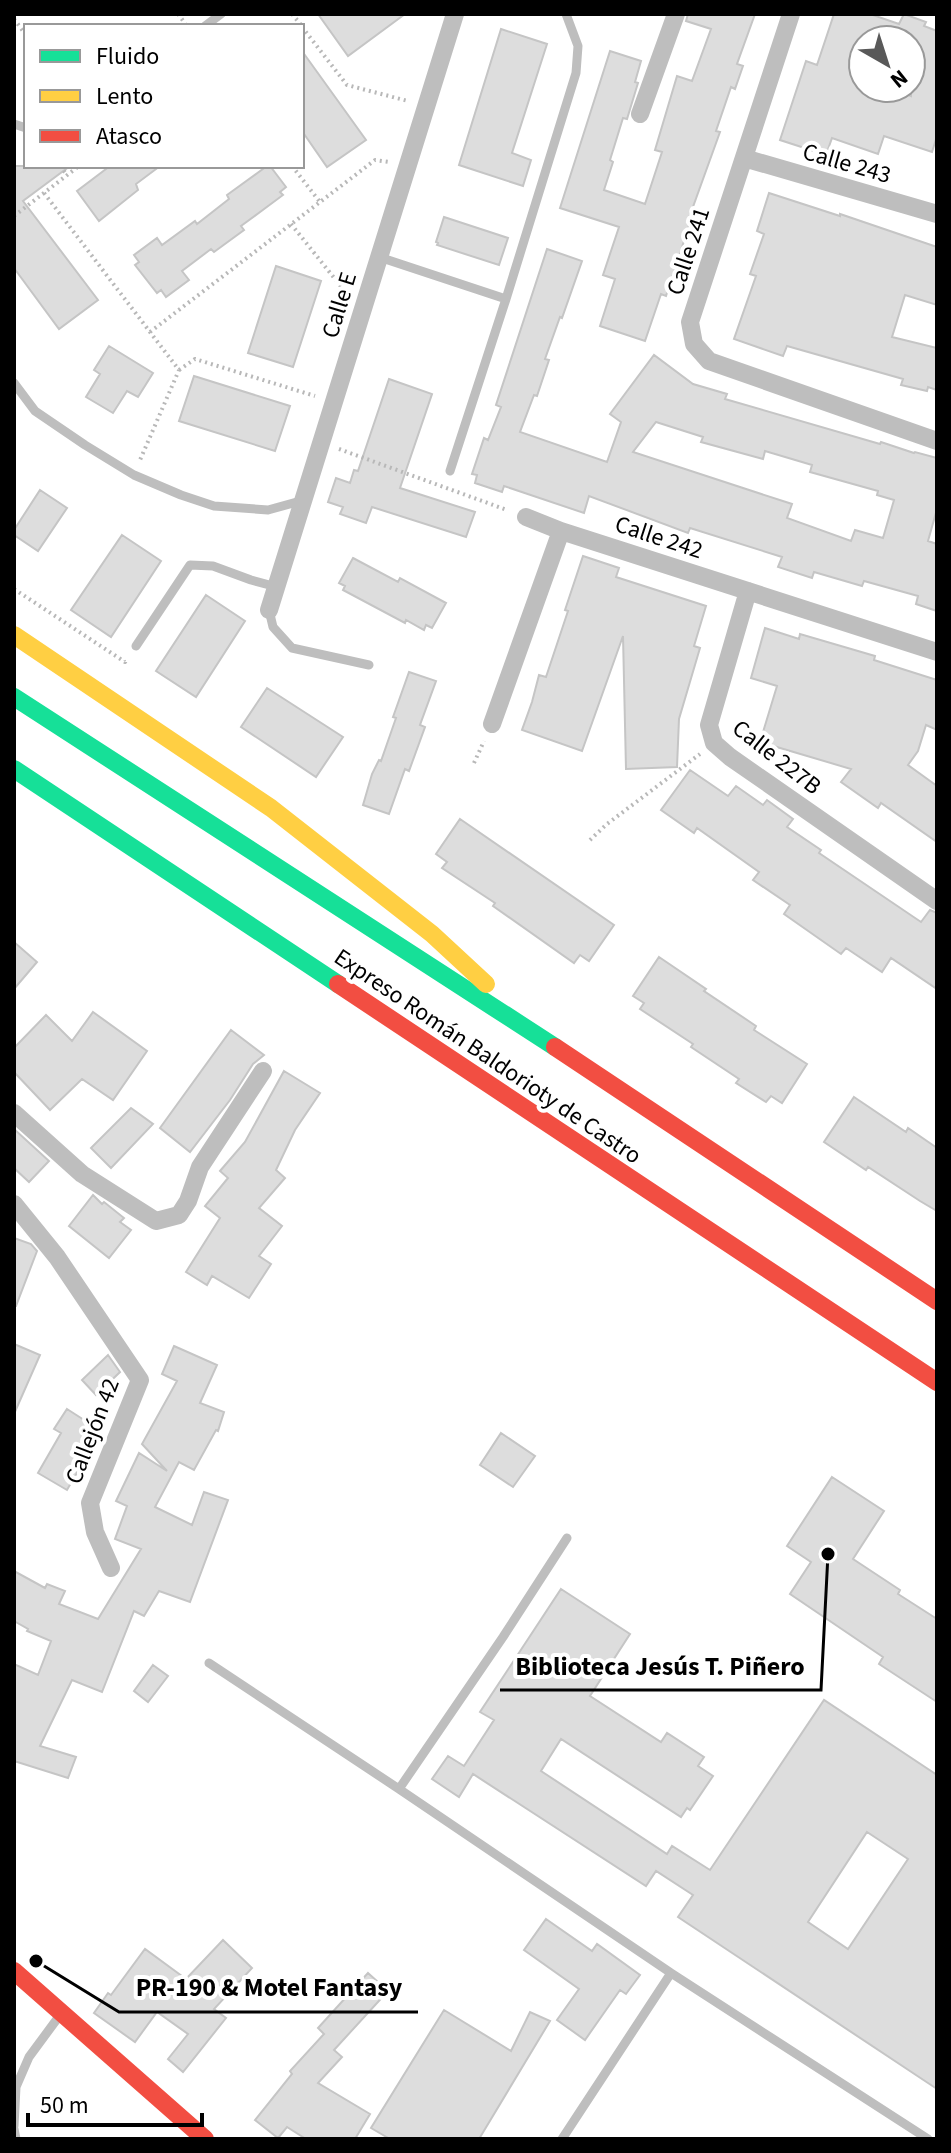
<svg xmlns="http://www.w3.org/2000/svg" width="951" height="2153" viewBox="0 0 951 2153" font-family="'Source Sans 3',sans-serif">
  <rect width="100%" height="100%" fill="#fff"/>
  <path fill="#ddd" stroke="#c5c5c5" stroke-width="2" fill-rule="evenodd" d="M318,14h87l-57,42z
    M688,14h67l-18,50 6,2 -8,23 -4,-2 -15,44 4,1 -31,86 2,1 -14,44 -11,33 -5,-2 -16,47 -45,-15 15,-47 -12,-4 16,-48 -59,-19 50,-157 31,10 -6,21 3,1 -11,36 -4,-1 -13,42 3,2 -9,28 41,14 17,-52 -7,-2 22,-74 15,5 19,-52 -25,-8z
    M834,14h36l29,10 5,-10 22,8 -2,4 13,5v105l-5,16 -48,-16 -6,18 -46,-16 -6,17 -46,-15 26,-79 11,4zM863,40h48v56l-23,-8h-25v-8l-9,-3 9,-26z
    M501,29l46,15 -35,109 19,7 -8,26 -64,-21z
    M302,51l64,89 -39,27 -25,-36z
    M14,166h56l-47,35 75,99 -39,29 -45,-61z
    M110,166h50l-24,18 2,6 -39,31 -22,-30z
    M267,166h3l16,21 -6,5 3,3 -42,31 3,4 -30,22 -3,-3 -29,22 7,9 -23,17 -5,-7 -4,3 -22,-28 4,-3 -5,-7 23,-17 5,7 33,-24 2,3 32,-25 -2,-4z
    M769,193l71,23v-2l97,33v58l-32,-10 -13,42 45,11v42l-9,-3 -1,4 -26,-6 2,-6 -116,-33 -4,10 -49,-17 22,-63 -6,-2 14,-40 -7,-3z
    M444,217l64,21 -9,27 -62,-20 1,-2 -2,-1z
    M547,249l35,12 -20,57 -2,-1 -15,42 4,1 -12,36 -3,-1 -14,37 87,30 14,-40 -11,-8 44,-59 39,29 34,10 -2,5 155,45 1,-2 33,11 1,-1 22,6v51l-9,32 9,3v67l-21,-7 2,-8 -54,-15 -2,5 -48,-14 -2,6 -34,-11 4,-10 -92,-29 -2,5 -99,-37 -5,17 -80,-27 -2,6 -27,-9 2,-8 -5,-1 12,-36 4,2 13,-33 -5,-2zM656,422l47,15 -2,5 62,17 2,-8 47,14 -2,7 68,19 -1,4 17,5 -11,38 -28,-8 -4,11 -64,-23 5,-14 -159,-52z
    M276,266l45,15 -28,86 -45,-14z
    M109,346l44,27 -15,24 -11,-6 -14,22 -27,-16 14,-23 -6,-4z
    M194,376l96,30 -15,45 -96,-30z
    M389,379l43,15 -32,94 75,24 -9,25 -94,-30 -6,16 -26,-9 3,-7 -15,-5 8,-24 14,5 4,-13 4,1z
    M40,490l27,18 -29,43 -24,-16v-5z
    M122,535l39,26 -50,76 -40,-27z
    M583,556l36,12 -3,9 90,29 -12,40 6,2 -21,71 -2,48 -51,2 -3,-133 -41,115 -60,-21 10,-28 7,-27 7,2 22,-66 -3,-1z
    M353,558l45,24 2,-4 46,25 -14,25 -6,-3 -2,5 -18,-10 -1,3 -62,-33 2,-4 -6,-3z
    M206,595l39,26 -49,76 -40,-26z
    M765,628l34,11 1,-5 75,22 -1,4 63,20v50l-11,-5 -8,26 -10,14 29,21v56l-56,-39 -3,5 -37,-26 10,-13 -91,-27 17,-56 -26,-8z
    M409,672l27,9 -16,44 5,2 -16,44 -4,-2 -16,45 -26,-9 9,-31 7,-14 2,1 15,-43 -3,-1 5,-14z
    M267,688l76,49 -27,40 -75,-50z
    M690,770l38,26 8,-10 27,19 4,-5 26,19 -6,8 34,23 -2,3 102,69 9,-12 7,3v76l-46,-31 -9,14 -36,-24 -5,6 -57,-40 6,-9 -37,-25 6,-8 -62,-44 -3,5 -33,-23z
    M460,819l154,106 -25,36 -9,-6 -6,8 -81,-57 2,-3 -53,-35 5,-6 -11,-8z
    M14,942l23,20 -23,27z
    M659,957l47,32 -2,2 52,35 -2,4 53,34 -25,39 -11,-7 -5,6 -30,-19 3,-4 -48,-32 2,-3 -53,-35 4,-6 -11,-7z
    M93,1012l54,39 -34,49 -31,-21 -32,31 -36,-38v-24l32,-33 26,26z
    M231,1030l33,25 -11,9 -23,36 -40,52 -30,-24z
    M284,1071l36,22 -25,37 -19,40 9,8 -26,30 23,18 -23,30 12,8 -22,34 -37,-22 -5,9 -21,-13 34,-54 -15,-12 23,-28 -8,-7 25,-29z
    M854,1097l52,35 2,-4 29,20v63l-17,-10 -52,-34 -2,3 -42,-28z
    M131,1108l22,16 -42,44 -20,-20z
    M14,1129l35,32 -20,21 -15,-14z
    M93,1195l9,9 2,-2 20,16 -4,4 11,8 -22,28 -40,-32z
    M14,1238l17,6 6,7 -21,55h-2z
    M14,1344l26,11 -26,59z
    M174,1346l43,19 -17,38 24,9 -6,19 -2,-1 -22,40 -15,-8 -24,45 37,18 12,-33 24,8 -38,102 -31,-11 -15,25 -10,-5 -32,81 -30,-12 -32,66 36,11 -8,21 -54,-17v-97l24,11 13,-34 -24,-10 1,-2 -14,-8v-50l31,17 2,-4 18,7 -6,13 39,15 43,-70 -26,-10 12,-33 -11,-5 23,-48 28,18 -25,-27 35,-63 -15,-7z
    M108,1355l12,17 -24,23 -14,-15z
    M67,1409l28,18 -20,33 7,4 -15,26 -29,-17 23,-40 -7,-4z
    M501,1433l34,23 -22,31 -33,-22z
    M832,1477l52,34 -31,48 47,31 -2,4 39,25v83l-58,-38 4,-7 -93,-63 21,-32 -24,-16z
    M561,1589l69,45 -40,62 71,46 6,-9 37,24 -6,9 15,10 -23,34 -3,-2 -6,9 -120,-78 -20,32 126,83 5,-8 38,24 114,-170 113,75v314l-259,-172 15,-22 -37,-24 -10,15 -173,-112 -14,23 -27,-18 16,-23 16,10 30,-46 -14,-8zM867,1832l41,27 -60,90 -40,-27z
    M153,1665l15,11 -20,26 -14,-11z
    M546,1919l46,32 5,-7 43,31 -14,19 -6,-4 -35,50 -28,-20 22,-31 -55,-39z
    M223,1940l29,28 -38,41 12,9 -43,54 -15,-13 20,-25 -31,-22 -22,30 -41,-29 14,-20 3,2 34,-46 41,30z
    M368,1973l20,18 -54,59 8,7 -24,26 52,31 -15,25h-49l-19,-12 -9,11 -23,-18 37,-46 -2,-3 34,-37 -6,-6z
    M444,2010l67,41 19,-39 20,9 -71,118h-89l-19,-11z"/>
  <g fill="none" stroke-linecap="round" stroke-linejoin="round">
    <path stroke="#b8b8b8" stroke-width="4" stroke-dasharray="2 4" stroke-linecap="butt" d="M178,14l9,12
      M292,14l10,12
      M14,19l12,16
      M302,27l45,58 61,16
      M60,166l7,9
      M292,166l28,36
      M44,193l135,177 -39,90
      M14,216l65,-50
      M291,224l56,70
      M150,332l225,-172 14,2
      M179,370l16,-11 120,37
      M339,449l168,61
      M14,589l111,73 3,-4
      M474,763l10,-22
      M590,840l17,-16 93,-70"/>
    <path stroke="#bebebe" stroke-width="9" d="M205,26l16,-12
      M14,124l12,4
      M379,257l127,42
      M14,383l21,28 50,34 49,30 47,20 33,11 54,4 36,-10
      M450,471l56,-172 70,-226 2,-27 -12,-32
      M269,610l4,17 19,21 77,17
      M136,646l54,-81 23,1 38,14 26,7
      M567,1538l-64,99 -104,152 272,184
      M209,1663l190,126
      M14,2126l2,-39 13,-30 31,-42
      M14,2129l2,10
      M562,2139l109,-166 257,166"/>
    <path stroke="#bebebe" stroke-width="18" d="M791,14l-101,308 4,22 15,17 228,80
      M640,114l36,-100
      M744,158l193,56
      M526,517l35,14 376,121
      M748,591l-39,134 5,18 16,14 207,144
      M269,610l186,-596
      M492,724l69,-193
      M14,1113l68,61 74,47 23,-6 9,-14 12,-34 63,-96
      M14,1204l43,53 83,123 -50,123 5,29 16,36"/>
    <path stroke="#16e098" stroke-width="18" d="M14,697l541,350
      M14,769l324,215"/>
    <path stroke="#ffcf43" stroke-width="18" d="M14,635l257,173 161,126 54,50"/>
    <path stroke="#f24e42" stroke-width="18" d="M338,984l599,398
      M555,1047l382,254
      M14,1971l191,168"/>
  </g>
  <g text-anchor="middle" stroke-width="8" stroke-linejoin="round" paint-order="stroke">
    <g font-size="24" fill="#000" stroke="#fff">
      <text transform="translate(847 163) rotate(16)" y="8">Calle 243</text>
      <text transform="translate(688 251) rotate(-72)" y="8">Calle 241</text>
      <text transform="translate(339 305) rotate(-73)" y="8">Calle E</text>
      <text transform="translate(659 537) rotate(18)" y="8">Calle 242</text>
      <text transform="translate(777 757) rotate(38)" y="8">Calle 227B</text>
      <text transform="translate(488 1056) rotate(34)" y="8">Expreso Román Baldorioty de Castro</text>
      <text transform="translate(92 1431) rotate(-69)" y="8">Callejón 42</text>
    </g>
  </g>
  <path fill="none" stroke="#000" stroke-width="3" d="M828 1554L821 1690H500M36 1961L119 2012H418"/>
  <g fill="#000" stroke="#fff" stroke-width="3">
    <circle cx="828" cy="1554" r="8"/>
    <circle cx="36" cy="1961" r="8"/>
  </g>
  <g font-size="26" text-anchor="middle" font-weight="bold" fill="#000" stroke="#fff" stroke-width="8" stroke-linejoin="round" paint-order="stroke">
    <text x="660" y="1675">Biblioteca Jesús T. Piñero</text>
    <text x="269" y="1996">PR-190 &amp; Motel Fantasy</text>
  </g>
  <rect width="951" height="2153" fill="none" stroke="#000000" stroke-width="32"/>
  <rect x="24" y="24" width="280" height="144" fill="#ffffff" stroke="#999999" stroke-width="2"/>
  <rect x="40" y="50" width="40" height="12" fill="#16e098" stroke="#999999" stroke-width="2"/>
  <text x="96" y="64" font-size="24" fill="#000000">Fluido</text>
  <rect x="40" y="90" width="40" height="12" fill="#ffcf43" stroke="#999999" stroke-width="2"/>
  <text x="96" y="104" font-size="24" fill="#000000">Lento</text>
  <rect x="40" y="130" width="40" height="12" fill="#f24e42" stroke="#999999" stroke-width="2"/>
  <text x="96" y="144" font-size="24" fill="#000000">Atasco</text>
  <g transform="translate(887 64) rotate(141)"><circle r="38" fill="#ffffff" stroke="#999999" stroke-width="2"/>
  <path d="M0-6L14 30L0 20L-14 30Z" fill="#595959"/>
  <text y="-12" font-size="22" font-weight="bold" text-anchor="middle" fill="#000000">N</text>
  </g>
  <path d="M28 2113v12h174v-12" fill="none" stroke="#000000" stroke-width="4"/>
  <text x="40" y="2113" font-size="24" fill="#000000" stroke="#ffffff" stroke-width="6" paint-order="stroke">50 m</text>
</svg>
